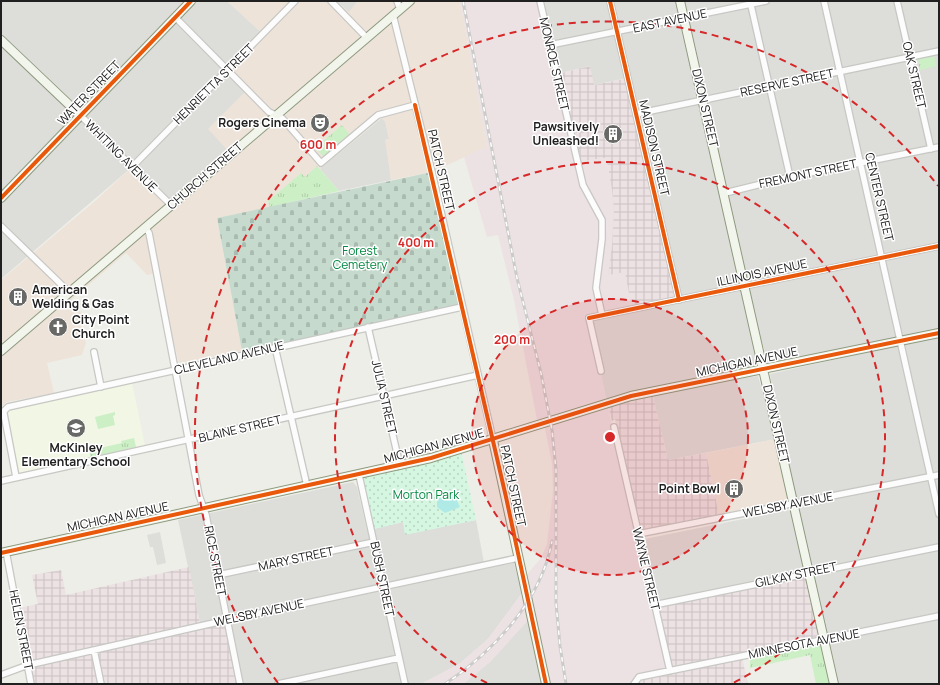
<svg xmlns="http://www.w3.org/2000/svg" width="940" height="685" viewBox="0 0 940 685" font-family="Manrope,sans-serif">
  <defs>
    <pattern id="industrial-grid" width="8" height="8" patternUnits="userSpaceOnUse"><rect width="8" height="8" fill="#ece1e3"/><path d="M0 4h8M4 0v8" fill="none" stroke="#cac1c2"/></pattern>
    <pattern id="grass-tufts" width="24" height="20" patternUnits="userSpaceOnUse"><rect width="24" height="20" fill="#ccefc5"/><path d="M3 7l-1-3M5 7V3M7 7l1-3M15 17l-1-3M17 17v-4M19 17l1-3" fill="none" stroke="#afcda9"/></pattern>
    <pattern id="cemetery-stones" width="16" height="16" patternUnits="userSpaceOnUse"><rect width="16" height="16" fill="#c6dbce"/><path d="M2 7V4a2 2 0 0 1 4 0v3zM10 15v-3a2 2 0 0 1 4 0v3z" fill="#aabcb1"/></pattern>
    <pattern id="park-dots" width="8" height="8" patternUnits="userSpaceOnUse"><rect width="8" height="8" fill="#d5f7e1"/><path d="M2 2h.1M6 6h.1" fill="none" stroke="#b7d3c1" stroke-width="1.8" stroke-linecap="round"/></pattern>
  </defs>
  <rect width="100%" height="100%" fill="#eeeee8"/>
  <path fill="#ddddda" d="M1,1h226l36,33 -32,120 -60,51 -39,-38 -131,112z
    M331,1h27l-12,15z
    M540,1h136l81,360 -2,3 -3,2 -94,25 100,-15 18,63 -108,21 -16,-68 -45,11 -18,-85 38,-240 -34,7 -4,-19 -32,8z
    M683,1h256v328l-121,25 -50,8 -9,-29z
    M382,118l3,3 4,18 -3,1 5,40 -52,11 -19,-22z
    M939,336v348h-101l-55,-240 -13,-70z
    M353,482l4,5 10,43 36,-8 3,12 70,-14 9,48 29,-5 8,30 -34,46 -29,25 -38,20h-179l-13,-67 -29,6 -22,-103z
    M787,510l4,2 13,58 -1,2 -146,29 -14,-59 2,-3z
    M160,532l6,31 -9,2 -4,-18h-3l-3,-12z
    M528,620l14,64h-79l27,-22z"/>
  <path fill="#ede3d9" d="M227,1h110l12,11 9,-11h102l27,146 -55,25 -41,8 -6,-40 4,-1 -4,-18 -4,-3 -61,51 -3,-3 -12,11 -4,-4 -33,28 2,6 -53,11 25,133 -63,12 -23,-90 -9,2 -21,-22 -55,47 16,20 -6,7 5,16 -4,12 -35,8 7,30 -47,9 -5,4 -1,4v-130l93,-78 38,-35 39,38 60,-51 -23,-25 39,-39 -20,-20 36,-36z
    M776,439l12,61 -69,15 -13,-62z"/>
  <path fill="url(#industrial-grid)" d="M590,66l4,19 34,-7 51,222 -47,9 -24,-33 4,-30 2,-36 -2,-20 -6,-32 -28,4 -21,-88z
    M652,392l16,68 38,-7 13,62 -78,15 -26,-111 -3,2 -5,-18z
    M189,567l12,62 20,-5 5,3 11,57h-204l-14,-76 19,-4 -6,-29 29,-5 5,25z
    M805,577l14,54 -1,5 -4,3 -73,14 7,31h-110l6,-5 30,-5 -16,-67z"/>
  <path fill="#f1f7e4" d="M132,383l13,63 -126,28 -11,-63z"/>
  <path fill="#ece1e3" d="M460,1h80l39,161 27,-4 6,32 2,20 -2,36 -4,29 17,-3 7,37 -42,9 17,85 63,268 -31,6 -5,7h-88l-15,-67 -41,45 -27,22h-42l38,-20 29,-25 37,-50 -2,-10 18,-21 6,-14 6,-53 -1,-28 -8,-39 -6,1 -24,-125 -16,-65 -11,2 -23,-80 23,-10z"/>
  <path fill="url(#grass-tufts)" d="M934,56l2,10 -16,4 -2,-11z
    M342,125l8,10 -26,22 -9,-9z
    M317,166l22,25 -69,16 -2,-6 33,-28 4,4z
    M134,438l2,9 -46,11v-5l11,-2 -1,-3 22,-5 -1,-2z
    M817,645l5,2 9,37h-15l-6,-29 -60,13v-9z"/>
  <path fill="url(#cemetery-stones)" d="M432,172l30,135 -187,40 -33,4 -25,-133z"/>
  <path fill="url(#park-dots)" d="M461,450l15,70 -71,15 -2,-13 -32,8 -12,-55z"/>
  <path fill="#ccefc5" d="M115,412v3l-2,1 2,9 -17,4 -3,-12z"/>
  <path fill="#b0eae6" d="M452,490l8,17 -15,6 -8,-6v-6l6,-9z"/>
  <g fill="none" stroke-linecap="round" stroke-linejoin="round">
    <defs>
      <path id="street" d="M331,1l35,36
        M397,1l3,8
        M540,1l43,184 19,35v19l-6,49 6,27
        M610,1l69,299
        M750,1l40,176
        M824,1l115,513
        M897,1l34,148
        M393,15l39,157 61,268
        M175,17l94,95 13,6 39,45 57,-48 37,-10
        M550,45l216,-44
        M636,114l303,-63
        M81,116l90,89
        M132,167l163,-166
        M725,193l65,-16 149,-30
        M1,226l68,66
        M145,227l4,6 50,262 7,20 34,169
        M368,327l32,139
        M275,347l32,139
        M94,352l7,35
        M601,371l-12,-53 350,-72
        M614,427l56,244
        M359,475l46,209
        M16,477l-12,-63v-3l4,-4 454,-100
        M1,481l477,-106
        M638,534l301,-59
        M6,551l25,133
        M218,575l156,-33
        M654,605l285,-58
        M94,650l7,34
        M1,675l27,-10 199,-45 291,-62
        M278,684l121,-26
        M634,684l5,-7 300,-61"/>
      <path id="secondary" d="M680,1l154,683
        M1,40l80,76
        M1,198l190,-197
        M1,351l409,-350
        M493,440l53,244
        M1,553l430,-95 200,-62 308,-63"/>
    </defs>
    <use href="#street" stroke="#c7c7c4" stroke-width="8"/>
    <use href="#secondary" stroke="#8e9a7f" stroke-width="10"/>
    <use href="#street" stroke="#fcfcfc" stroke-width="5.5"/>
    <use href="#secondary" stroke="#f1f5eb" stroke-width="8"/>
    <defs>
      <path id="rail" d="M463,1l54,277 24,95 11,57 4,40v133l4,43 6,38
        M445,684c49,-33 96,-83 107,-143"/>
    </defs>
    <use href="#rail" stroke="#cbcbca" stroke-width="3"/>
    <use href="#rail" stroke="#fff" stroke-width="1.5" stroke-dasharray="4.5" stroke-linecap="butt"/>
    <defs>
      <path id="cycleway" d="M610,1l69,299
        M415,105l91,392 40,187
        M1,198l190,-197
        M589,318l350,-72
        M1,553l430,-95 200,-62 308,-63"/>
    </defs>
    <use href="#cycleway" stroke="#fff" stroke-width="6"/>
    <use href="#cycleway" stroke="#e8590c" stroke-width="4"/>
  </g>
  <circle cx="610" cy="437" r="138" fill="#d62828" fill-opacity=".12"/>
  <g fill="none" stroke="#d62828" stroke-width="2" stroke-dasharray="7 5">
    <circle cx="610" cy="437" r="138"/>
    <path d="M487 683A275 275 0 1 1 733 683"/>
    <path d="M278 683A413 413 0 0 1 938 186"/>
  </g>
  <defs>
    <symbol id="theatre-disc" viewBox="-11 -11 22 22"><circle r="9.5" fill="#686866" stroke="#fff"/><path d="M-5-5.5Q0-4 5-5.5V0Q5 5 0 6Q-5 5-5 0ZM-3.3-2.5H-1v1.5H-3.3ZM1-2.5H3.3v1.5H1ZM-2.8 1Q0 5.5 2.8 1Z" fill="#fff"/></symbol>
    <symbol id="building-disc" viewBox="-11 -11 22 22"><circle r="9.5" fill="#686866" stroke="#fff"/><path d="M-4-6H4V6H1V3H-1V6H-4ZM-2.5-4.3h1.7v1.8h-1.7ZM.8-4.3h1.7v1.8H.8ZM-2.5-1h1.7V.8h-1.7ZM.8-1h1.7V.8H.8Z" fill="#fff"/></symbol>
    <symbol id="church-disc" viewBox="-11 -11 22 22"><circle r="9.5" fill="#686866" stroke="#fff"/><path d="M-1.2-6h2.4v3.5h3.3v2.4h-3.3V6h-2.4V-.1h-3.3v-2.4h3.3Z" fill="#fff"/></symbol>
    <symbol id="school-disc" viewBox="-11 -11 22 22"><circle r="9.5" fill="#686866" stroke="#fff"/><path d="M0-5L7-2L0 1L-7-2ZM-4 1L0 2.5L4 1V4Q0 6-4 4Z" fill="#fff"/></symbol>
  </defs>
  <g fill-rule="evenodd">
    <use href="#theatre-disc" x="309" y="112" width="22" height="22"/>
    <use href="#building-disc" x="602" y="123" width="22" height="22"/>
    <use href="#building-disc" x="7" y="286" width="22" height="22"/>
    <use href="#church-disc" x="47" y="316" width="22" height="22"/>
    <use href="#school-disc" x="65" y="417" width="22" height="22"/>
    <use href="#building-disc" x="723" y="478" width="22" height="22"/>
  </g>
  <g text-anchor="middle" stroke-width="3" stroke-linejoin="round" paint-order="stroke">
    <g font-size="12" fill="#202020" stroke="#fff">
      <text transform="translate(670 21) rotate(-12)" y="4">EAST AVENUE</text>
      <text transform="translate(554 64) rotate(77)" y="4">MONROE STREET</text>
      <text transform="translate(914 75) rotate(77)" y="4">OAK STREET</text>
      <text transform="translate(787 83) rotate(-12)" y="4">RESERVE STREET</text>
      <text transform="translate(214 84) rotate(-45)" y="4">HENRIETTA STREET</text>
      <text transform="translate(89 93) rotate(-46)" y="4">WATER STREET</text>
      <text transform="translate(705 108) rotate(77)" y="4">DIXON STREET</text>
      <text transform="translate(654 148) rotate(77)" y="4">MADISON STREET</text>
      <text transform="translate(121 156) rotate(45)" y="4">WHITING AVENUE</text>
      <text transform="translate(441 170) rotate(77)" y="4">PATCH STREET</text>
      <text transform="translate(808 174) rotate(-12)" y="4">FREMONT STREET</text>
      <text transform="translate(205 176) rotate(-41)" y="4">CHURCH STREET</text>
      <text transform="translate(879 197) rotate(77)" y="4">CENTER STREET</text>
      <text transform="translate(762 273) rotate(-12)" y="4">ILLINOIS AVENUE</text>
      <text transform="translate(229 358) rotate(-13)" y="4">CLEVELAND AVENUE</text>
      <text transform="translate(747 362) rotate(-12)" y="4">MICHIGAN AVENUE</text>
      <text transform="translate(384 397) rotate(77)" y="4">JULIA STREET</text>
      <text transform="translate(776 424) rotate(77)" y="4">DIXON STREET</text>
      <text transform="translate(240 429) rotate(-13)" y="4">BLAINE STREET</text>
      <text transform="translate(434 446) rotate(-15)" y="4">MICHIGAN AVENUE</text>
      <text transform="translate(513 486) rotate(78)" y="4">PATCH STREET</text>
      <text transform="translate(788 505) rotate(-11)" y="4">WELSBY AVENUE</text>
      <text transform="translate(118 517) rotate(-12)" y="4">MICHIGAN AVENUE</text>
      <text transform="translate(296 559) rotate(-12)" y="4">MARY STREET</text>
      <text transform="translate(215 561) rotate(79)" y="4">RICE STREET</text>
      <text transform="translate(646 569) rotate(77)" y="4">WAYNE STREET</text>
      <text transform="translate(796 575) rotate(-12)" y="4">GILKAY STREET</text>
      <text transform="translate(382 579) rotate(78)" y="4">BUSH STREET</text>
      <text transform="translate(259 613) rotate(-12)" y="4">WELSBY AVENUE</text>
      <text transform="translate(21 630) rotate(79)" y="4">HELEN STREET</text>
      <text transform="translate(804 644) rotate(-11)" y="4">MINNESOTA AVENUE</text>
    </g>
    <g font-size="12" font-weight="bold" fill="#202020" stroke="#fff" text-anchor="end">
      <text x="306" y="127">Rogers Cinema</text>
      <text x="599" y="131">Pawsitively<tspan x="599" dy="14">Unleashed!</tspan></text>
      <text x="32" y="294" text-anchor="start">American<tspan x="32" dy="14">Welding &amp; Gas</tspan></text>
      <text x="72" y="324" text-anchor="start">City Point<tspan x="72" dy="14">Church</tspan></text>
      <text x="76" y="452" text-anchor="middle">McKinley<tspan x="76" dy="14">Elementary School</tspan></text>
      <text x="720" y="493">Point Bowl</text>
    </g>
    <g font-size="12" fill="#038841" stroke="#fff">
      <text x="360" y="255">Forest<tspan x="360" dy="14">Cemetery</tspan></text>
      <text x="426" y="499">Morton Park</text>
    </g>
  </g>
  <circle cx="610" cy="437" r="6" fill="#d62828" stroke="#fff" stroke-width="2"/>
  <g font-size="12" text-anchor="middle" font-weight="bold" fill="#d62828" stroke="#fff" stroke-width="3" stroke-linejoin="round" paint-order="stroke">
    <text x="318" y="149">600 m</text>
    <text x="416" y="247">400 m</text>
    <text x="512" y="344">200 m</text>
  </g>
  <rect width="940" height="685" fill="none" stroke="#202020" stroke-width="4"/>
</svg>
